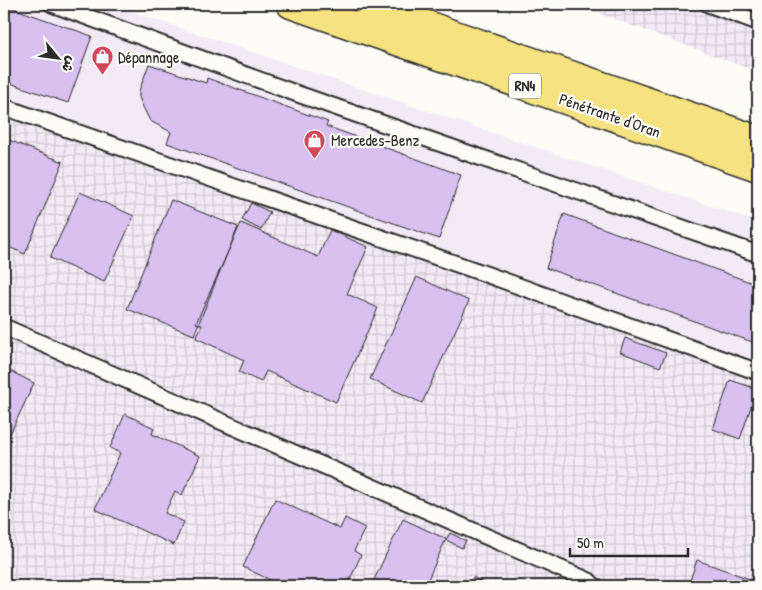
<svg xmlns="http://www.w3.org/2000/svg" width="762" height="590" viewBox="0 0 762 590" font-family="'Patrick Hand','Playpen Sans Arabic',sans-serif">
  <defs>
    <pattern id="industrial-grid" width="8" height="8" patternUnits="userSpaceOnUse" patternTransform="scale(1.25)"><rect width="8" height="8" fill="#f2eaf5"/><path d="M0 4h8M4 0v8" fill="none" stroke="#d0c9d2"/></pattern>
  </defs>
  <rect width="100%" height="100%" fill="#fdfcf7"/>
  <filter id="ink" filterUnits="userSpaceOnUse"><feTurbulence type="fractalNoise" baseFrequency=".02" numOctaves="2"/><feDisplacementMap in="SourceGraphic" scale="10" xChannelSelector="R" yChannelSelector="G"/><feConvolveMatrix kernelMatrix="1 2 1 2 8 2 1 2 1" color-interpolation-filters="sRGB"/></filter>
  <g filter="url(#ink)">
    <path fill="#f2eaf5" d="M4,4h105l649,218v157l-754,-263z"/>
    <path fill="url(#industrial-grid)" d="M574,4h184v68z
      M4,116l754,263v207h-754z"/>
    <path fill="#d8c0f0" stroke="#2b2b2b" d="M4,5l88,31 -24,67 -64,-22z
      M149,64l57,19 1,-5 121,44 -2,4 135,49 -22,64 -272,-96 4,-11 -21,-11 -7,-14 -4,-10v-6z
      M4,138l59,24 -38,92 -21,-9z
      M80,192l54,24 -30,66 -54,-24z
      M171,200l67,27 -44,108 -67,-26z
      M251,203l19,9 -9,18 -19,-10z
      M564,214l194,71v59l-212,-76z
      M241,223l77,34 12,-27 38,17 -21,47 31,14 -42,94 -70,-31 -5,11 -22,-10 5,-12 -48,-22 6,-13 -6,-2z
      M417,277l52,24 -47,102 -52,-24z
      M625,338l41,15 -6,14 -40,-15z
      M4,368l30,15 -30,64z
      M730,380l27,9 -17,50 -27,-10z
      M125,414l29,14 -2,6 48,22 -18,39 -7,-4 -10,22 19,9 -10,23 -79,-36 25,-56 -10,-5z
      M275,499l65,30 5,-11 20,10 -11,23 7,4 -14,31h-64l-40,-19z
      M403,519l43,20 -21,47h-54z
      M450,533l16,8 -4,7 -16,-8z
      M697,560l61,22v4h-70z
      M473,577l13,7 -1,2h-16z"/>
    <g fill="none" stroke-linecap="round" stroke-linejoin="round">
      <defs>
        <path id="street" d="M52,4l243,89 463,161
          M708,4l50,18
          M4,107l473,164 281,101
          M4,327l585,254 5,5"/>
        <path id="highway" d="M291,4l467,163
          M369,4l80,29 309,107"/>
      </defs>
      <use href="#street" stroke="#2b2b2b" stroke-width="19"/>
      <use href="#highway" stroke="#2b2b2b" stroke-width="31"/>
      <use href="#street" stroke="#fdfcf7" stroke-width="15"/>
      <use href="#highway" stroke="#f7e281" stroke-width="28"/>
    </g>
  </g>
  <defs>
    <symbol id="shop-pin" viewBox="-11 -11 22 30"><path d="M0 17L-7.5 6A9.5 9.5 0 1 1 7.5 6Z" fill="#d1495b" stroke="#fdfcf7"/><path d="M-5-2.5h2.3a2.7 3.5 0 0 1 5.4 0H5L5.5 6h-11ZM-1.5-2.5h3a1.5 2.3 0 0 0-3 0Z" fill="#fff"/></symbol>
  </defs>
  <g fill-rule="evenodd">
    <use href="#shop-pin" x="90" y="44" width="25" height="34"/>
    <use href="#shop-pin" x="302" y="128" width="25" height="34"/>
  </g>
  <g text-anchor="middle" stroke-width="4.5" stroke-linejoin="round" paint-order="stroke">
    <rect fill="#fdfcf7" stroke="#6a6a68" stroke-width="1" x="509" y="73.5" width="32" height="25" rx="4"/>
    <g font-size="15" font-weight="bold" fill="#2b2b2b">
      <text x="525" y="91">RN4</text>
    </g>
    <g font-size="16" fill="#2b2b2b" stroke="#fdfcf7" text-anchor="start">
      <text x="118" y="63">Dépannage</text>
      <text x="331" y="146">Mercedes-Benz</text>
    </g>
    <g font-size="16" fill="#2b2b2b" stroke="#fdfcf7">
      <text transform="translate(610 115) rotate(19)" y="6">Pénétrante d'Oran</text>
    </g>
  </g>
  <rect width="762" height="590" fill="none" stroke="#fdfcf7" stroke-width="20"/>
  <rect x="10" y="10" width="742" height="570" fill="none" stroke="#2b2b2b" stroke-width="2" filter="url(#ink)"/>
  <g transform="translate(58 58) rotate(119)" stroke="#fdfcf7" stroke-width="4" paint-order="stroke">
  <path d="M0-4L9 19L0 12L-9 19Z" fill="#2b2b2b"/>
  <text y="-8" font-size="14" font-weight="bold" text-anchor="middle" fill="#2b2b2b">ش</text>
  </g>
  <path d="M570 548v8h118v-8" fill="none" stroke="#2b2b2b" stroke-width="2.5"/>
  <text x="577" y="548" font-size="15" fill="#2b2b2b" stroke="#fdfcf7" stroke-width="4" paint-order="stroke">50 m</text>
</svg>
